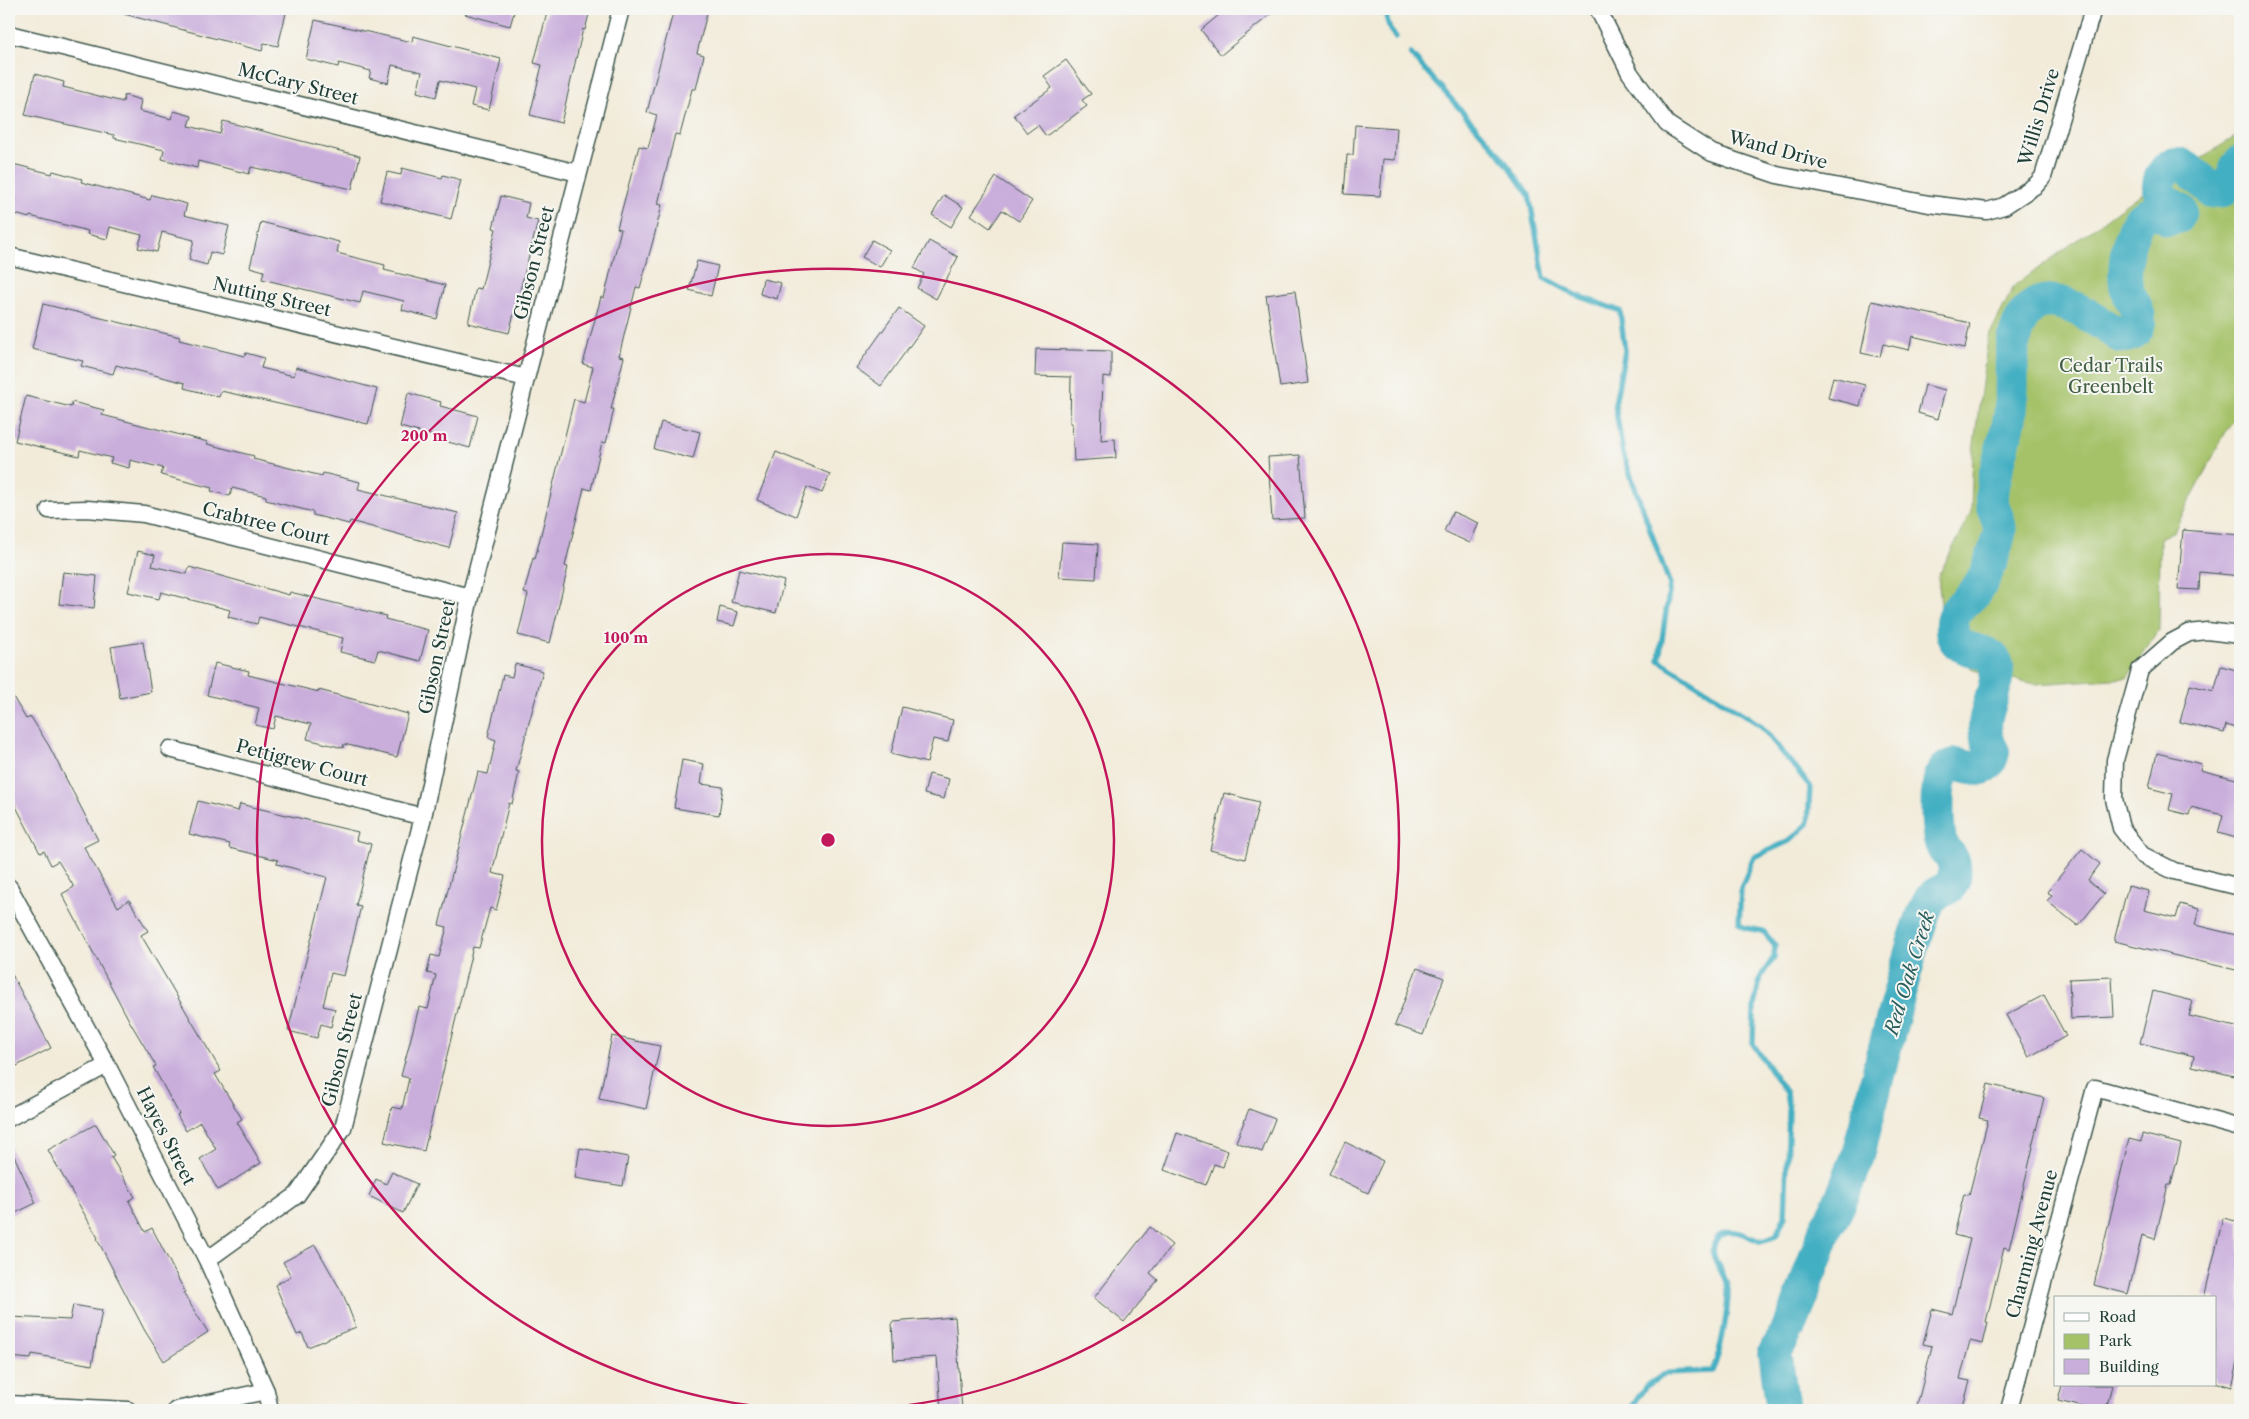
<svg xmlns="http://www.w3.org/2000/svg" width="2249" height="1419" viewBox="0 0 2249 1419" font-family="'Libre Caslon Text',serif">
  <rect width="100%" height="100%" fill="#f6f6f2"/>
  <filter id="ink" filterUnits="userSpaceOnUse"><feTurbulence type="fractalNoise" baseFrequency=".02" numOctaves="2"/><feDisplacementMap in="SourceGraphic" scale="10" xChannelSelector="R" yChannelSelector="G"/><feConvolveMatrix kernelMatrix="1 2 1 2 8 2 1 2 1" color-interpolation-filters="sRGB"/></filter>
  <filter id="wash" filterUnits="userSpaceOnUse"><feTurbulence type="fractalNoise" baseFrequency=".0096" numOctaves="4" result="noise"/><feDisplacementMap in="SourceGraphic" scale="20" xChannelSelector="R" yChannelSelector="G"/><feGaussianBlur stdDeviation="1.12" result="paint"/><feColorMatrix in="noise" values="0 0 0 0 0 0 0 0 0 0 0 0 0 0 0 0 0 1.4 0 .05"/><feComposite in="paint" operator="in"/></filter>
  <g filter="url(#wash)">
    <rect width="100%" height="100%" fill="#f2ebd9"/>
    <path fill="#a5c269" stroke="#62804e" d="M2240,134v281l-11,11 -55,105 -14,7 -1,92 -32,48 -92,6 -62,-14 -28,-31 -7,-62 33,-65 2,-61 15,-113 26,-52 118,-86z"/>
    <g fill="none" stroke-linecap="round" stroke-linejoin="round">
      <path stroke="#43afc2" stroke-width="5.5" d="M1384,9l6,21 6,7
        M1411,54l88,99 30,42 15,83 32,17 44,16 5,40 -10,53 8,50 47,131 -11,75 101,65 50,61 -2,38 -19,17 -35,16 -13,31 -2,35 6,5 18,3 12,14 -1,12 -13,19 -7,29 -1,39 33,49 3,19 -4,104 -9,20 -15,6c-12,-5 -32,-18 -43,-5 -15,20 10,35 10,54 0,21 -7,62 -16,80l-46,2 -21,14 -15,23"/>
      <path stroke="#43afc2" stroke-width="34" d="M1783,1410l-8,-58 18,-32 34,-95c15,-20 19,-44 30,-66 19,-74 36,-150 59,-224 3,-8 11,-33 16,-38 8,-8 20,-6 22,-19 1,-7 1,-16 -4,-22 -2,-3 -6,-5 -7,-8 -7,-14 -7,-58 -2,-72 13,-29 43,14 52,-24 -17,-30 -2,-42 3,-72 0,-5 2,-11 1,-15 -7,-23 -48,-5 -45,-42 1,-15 19,-24 27,-36 9,-16 16,-35 20,-53 3,-12 -6,-21 -7,-33 -1,-24 14,-59 18,-85 4,-25 -1,-51 4,-76 2,-11 10,-29 21,-35 25,-14 65,18 85,31 9,1 18,-4 19,-14 1,-14 -10,-23 -13,-36 -4,-24 6,-94 43,-67l9,-2 2,-7c-8,-7 -20,-11 -21,-23 -1,-10 10,-27 22,-22 11,5 22,17 31,26 18,5 20,-19 28,-29"/>
    </g>
    <g id="blocks">
      <path fill="#c9addb" d="M125,9h162l-9,37 -14,-3 -2,8 -138,-37z
        M466,9h49l-5,17 -45,-12z
        M548,9h33l-1,3 9,2 -4,16 -2,-1 -22,94 -31,-8 12,-50 -8,-2z
        M674,9h34l-11,44 7,2 -8,34h-4l-12,46 -5,-1 -17,70 4,1 -8,32 -14,51 -4,-1 -17,69 5,1 -13,52h3l-8,34 -4,-1 -11,48 -7,-2 -19,78 3,1 -18,76 -32,-8 10,-41 -4,-1 9,-35 2,1 39,-160 10,3 9,-35 -10,-3 18,-67 3,1 17,-69 -4,-1 22,-82 9,2 9,-33 -10,-3z
        M1226,9h51l-56,46 -20,-25z
        M315,20l97,22 1,-6 88,23 -12,51 -18,-4 4,-17 -35,-9 -4,17 -19,-5 5,-20 -30,-7 -4,18 -19,-5 2,-7 -32,-8 -1,4 -32,-8z
        M1066,60l25,34 -9,6 5,6 -41,30 -8,-11 -11,8 -13,-18 38,-27 -8,-12z
        M35,74l29,8 -1,5 60,15 1,-7 17,5 -2,11 33,8 2,-8 18,5 -3,10 31,8 3,-13 137,35 -8,33 -101,-22 -2,7 -51,-13 -1,7 -35,-9 2,-9 -50,-12v-3l-89,-20z
        M1355,125l42,3 -2,32 -12,-1 -3,37 -36,-2 3,-39h6z
        M9,163l43,11 1,-3 29,8 -1,3 69,18 2,-5 35,9 -3,11 45,11 -7,29 -12,-3 -3,13 -18,-5 5,-20 -32,-8 -5,20 -19,-4 4,-13 -32,-8 -3,12 -20,-5 1,-3 -58,-15 -1,2 -17,-5 4,-15 -7,-2z
        M402,168l40,10 1,-3 18,5 -10,39 -71,-18 7,-29 14,3z
        M996,177l36,24 -13,20 -17,-11 -12,18 -19,-13z
        M944,195l19,12 -12,20 -19,-12z
        M501,196l28,7 -3,15 12,3 -29,112 -41,-10 8,-35 5,1 15,-60 -3,-1z
        M261,222l78,20 -2,11 48,12 -1,5 61,15 -8,34 -35,-9 2,-9 -41,-10 -3,12 -98,-24 2,-8 -14,-4z
        M872,240l18,10 -10,17 -18,-10z
        M929,241l29,16 -22,42 -19,-11 7,-14 -10,-6z
        M697,261l21,5 -7,30 -22,-6z
        M763,279l18,4 -4,16 -17,-5z
        M1295,291l13,92 -28,4 -14,-92z
        M1872,301l98,22 -5,25 -53,-12 -3,14 -26,-6 -3,13 -19,-4z
        M43,304l137,33 -1,3 66,16 1,-3 18,5 -3,10 33,8 2,-9 81,22 -9,35 -147,-33 -2,6 -35,-9 1,-5 -69,-18 -3,9 -32,-8 2,-5 -51,-12z
        M899,308l25,18 -43,60 -25,-18z
        M1036,349l75,2v26l-8,-1 -2,64 14,-1 1,19 -42,3 -2,-38h-2l1,-46 -36,-1z
        M1833,377l32,8 -5,21 -32,-8z
        M1925,385l20,5 -7,29 -20,-6z
        M408,393l33,9 -1,4 38,10 -8,32 -29,-8 1,-2 -42,-11z
        M26,396l45,11 1,-5 32,8 -2,5 106,27 -1,2 47,12 -1,3 69,17 1,-3 37,9 -2,7 100,24 -9,35 -99,-27 -1,3 -36,-9v-3l-47,-12v-4l-34,-8 -2,8 -19,-5 1,-3 -51,-13 2,-7 -33,-8 -1,8 -19,-5 2,-5 -32,-8 -1,6 -64,-15z
        M661,422l39,10 -7,27 -39,-10z
        M776,452l54,22 -8,19 -15,-6 -11,29 -39,-16z
        M1300,455l5,63 -33,2 -4,-63z
        M1453,512l26,11 -9,20 -26,-12z
        M2183,530l57,5v41l-40,-4 -1,18 -21,-1z
        M1062,542l36,2 -2,35 -37,-2z
        M138,551l17,4 -3,11 35,8 2,-7 100,28 1,-3 96,24 -1,3 43,11 -8,31 -42,-11 -3,10 -35,-8 3,-14 -84,-21 -2,7 -29,-7 2,-7 -69,-18 -2,7 -31,-7z
        M739,570l45,11 -8,32 -45,-11z
        M63,572l34,4 -3,32 -35,-4z
        M720,607l18,5 -4,14 -17,-4z
        M143,642l8,50 -31,6 -9,-51z
        M215,663l34,8 -1,4 71,17v-2l89,24 -11,43 -53,-13 -1,4 -36,-9 4,-15 -35,-8 -3,13 -18,-4 4,-17 -52,-13z
        M515,664l28,7 -27,100 3,1 -7,32 -3,-1 -17,70 13,3 -9,34 -6,-2 -11,40 -6,-1 -49,204 -40,-9 8,-35 10,2 7,-31 -8,-2 18,-69 9,2 8,-34 -9,-2 4,-18 8,2 8,-30 -8,-2 39,-153 10,2 8,-34 -8,-3 15,-62 9,2z
        M2221,666l19,5v58l-14,-4 -2,8 -44,-11 10,-37 24,6z
        M9,690l17,29 5,-2 18,29 49,94 -14,7 34,60 11,-7 19,31 -7,4 80,136 -6,3 27,45 -5,3 24,41 -43,27 -18,-31 16,-10 -16,-27 -14,9 -9,-16 2,-1 -26,-47 3,-1 -26,-44 -68,-128 12,-7 -16,-26 -7,4 -7,-14 -4,2 -31,-60z
        M902,707l51,13 -5,22 -15,-3 -6,24 -36,-9z
        M2157,753l44,11 -1,6 40,10v59l-22,-6 5,-18 -32,-8 -2,8 -20,-5 4,-16 -24,-6z
        M682,760l22,4 -3,20 22,3 -4,28 -45,-7z
        M929,774l20,5 -5,20 -20,-5z
        M1224,793l35,9 -14,57 -35,-9z
        M198,801l40,10 2,-7 101,24 17,4 -2,8 15,4 -15,61 5,1 -17,70 -13,-3 -8,33 12,3 -4,18 -10,-3 -4,14 -29,-7 39,-154 -50,-13 1,-4 -49,-12 1,-4 -41,-10z
        M2082,849l18,15 -12,16 16,14 -26,32 -31,-25 5,-6 -5,-3z
        M2128,886l21,5 -5,19 32,8 4,-14 19,5 -4,16 45,11v35l-126,-30z
        M1417,968l27,10 -21,57 -28,-10z
        M9,969l42,79 -42,22z
        M2112,977l2,40 -43,2 -2,-40z
        M2153,991l40,10 -4,15 51,12v22l-6,26 -42,-10 2,-10 -54,-13z
        M2044,995l22,41 -37,21 -23,-42z
        M612,1036l48,10 -14,63 -47,-10z
        M1988,1084l56,14 -12,48 1,1 -24,102 -5,-2 -18,75 2,1 -5,21 -13,-3 -10,38 10,2 -8,29h-46l16,-64 -9,-2 9,-35 20,5 18,-75 -16,-4 10,-41 5,1 19,-75 -9,-2z
        M1249,1109l26,10 -13,33 -26,-10z
        M96,1124l18,31 -3,2 24,40 -6,4 16,31 7,-4 33,64 -2,1 25,39 -44,29 -19,-30 -48,-92 1,-1 -50,-88z
        M1177,1133l51,18 -5,16 -9,-3 -8,21 -42,-15z
        M2142,1134l39,10 -10,41h-3l-13,54 -13,-4 -14,59 -34,-9 35,-146 12,3z
        M1345,1142l38,19 -15,32 -39,-19z
        M9,1145l27,58 -27,13z
        M580,1148l48,9 -5,29 -48,-8z
        M392,1172l25,12 -14,29 -34,-17 7,-17 10,5z
        M2223,1218l17,4v133l-8,32 -17,-5v-84h-11z
        M1150,1227l22,18 -22,28 8,7 -34,42 -30,-24z
        M315,1245l28,49 13,33 -48,20 -6,-14 -5,2 -22,-50 16,-9 -8,-14z
        M73,1305l29,5 -10,55 -60,-11 -1,5 -22,-2 2,-40 59,3z
        M955,1317l7,93h-21l-4,-53 -43,3 -2,-38z
        M2062,1385h50l-6,25h-10l-38,-9z"/>
    </g>
  </g>
  <g filter="url(#ink)">
    <use href="#blocks" fill-opacity="0" stroke="#3f574d" stroke-width="1"/>
    <g fill="none" stroke-linecap="round" stroke-linejoin="round">
      <defs>
        <path id="street" d="M1598,9l32,64 37,51 45,29 65,22 152,29 58,7 17,-5 32,-21 7,-8 50,-168
          M9,34l569,139
          M9,256l517,122
          M49,510l38,-1 57,5 326,83
          M2240,635l-33,-4 -18,2 -17,9 -32,28 -25,90 -1,39 7,29 21,27 32,16 66,16
          M170,749l253,68
          M9,887l98,178 100,195 59,131 4,19
          M9,1118l98,-53
          M207,1260l90,-65 46,-67 80,-311 47,-220 151,-588
          M9,1404l119,6
          M176,1410l90,-19
          M2009,1410l86,-322 145,40"/>
      </defs>
      <use href="#street" stroke="#3f574d" stroke-width="19"/>
      <use href="#street" stroke="#fff" stroke-width="16"/>
    </g>
  </g>
  <g fill="none" stroke="#c2185b" stroke-width="2.5">
    <circle cx="828" cy="840" r="286"/>
    <path d="M798 1410A571 571 0 1 1 858 1410"/>
  </g>
  <g text-anchor="middle" stroke-width="4" stroke-linejoin="round" paint-order="stroke">
    <g font-size="18" fill="#1f3d34" stroke="#f6f6f2">
      <text transform="translate(298 84) rotate(14)" y="6">McCary Street</text>
      <text transform="translate(2039 117) rotate(-73)" y="6">Willis Drive</text>
      <text transform="translate(1778 150) rotate(15)" y="6">Wand Drive</text>
      <text transform="translate(534 263) rotate(-76)" y="6">Gibson Street</text>
      <text transform="translate(272 297) rotate(13)" y="6">Nutting Street</text>
      <text transform="translate(266 524) rotate(14)" y="6">Crabtree Court</text>
      <text transform="translate(437 657) rotate(-78)" y="6">Gibson Street</text>
      <text transform="translate(302 763) rotate(15)" y="6">Pettigrew Court</text>
      <text transform="translate(342 1050) rotate(-76)" y="6">Gibson Street</text>
      <text transform="translate(166 1136) rotate(63)" y="6">Hayes Street</text>
      <text transform="translate(2032 1244) rotate(-75)" y="6">Charming Avenue</text>
    </g>
    <g font-size="18" fill="#405e41" stroke="#f6f6f2">
      <text x="2111" y="372">Cedar Trails<tspan x="2111" dy="21">Greenbelt</tspan></text>
    </g>
    <g font-size="19" font-style="italic" fill="#2a5f5f" stroke="#f6f6f2">
      <text transform="translate(1909 973) rotate(-73)" y="7">Red Oak Creek</text>
    </g>
  </g>
  <circle cx="828" cy="840" r="8" fill="#c2185b" stroke="#f6f6f2" stroke-width="2.5"/>
  <g font-size="15" text-anchor="middle" font-weight="bold" fill="#c2185b" stroke="#f6f6f2" stroke-width="4" stroke-linejoin="round" paint-order="stroke">
    <text x="424" y="441">200 m</text>
    <text x="626" y="643">100 m</text>
  </g>
  <rect width="2249" height="1419" fill="none" stroke="#f6f6f2" stroke-width="30"/>
  <rect x="2054" y="1296" width="162" height="90" fill="#f6f6f2" stroke="#a0aca6"/>
  <rect x="2064" y="1313" width="25" height="8" fill="#ffffff" stroke="#a0aca6"/>
  <text x="2099" y="1322" font-size="15" fill="#1f3d34">Road</text>
  <rect x="2064" y="1334" width="25" height="15" fill="#a5c269" stroke="#a0aca6"/>
  <text x="2099" y="1346" font-size="15" fill="#1f3d34">Park</text>
  <rect x="2064" y="1359" width="25" height="15" fill="#c9addb" stroke="#a0aca6"/>
  <text x="2099" y="1372" font-size="15" fill="#1f3d34">Building</text>
</svg>
